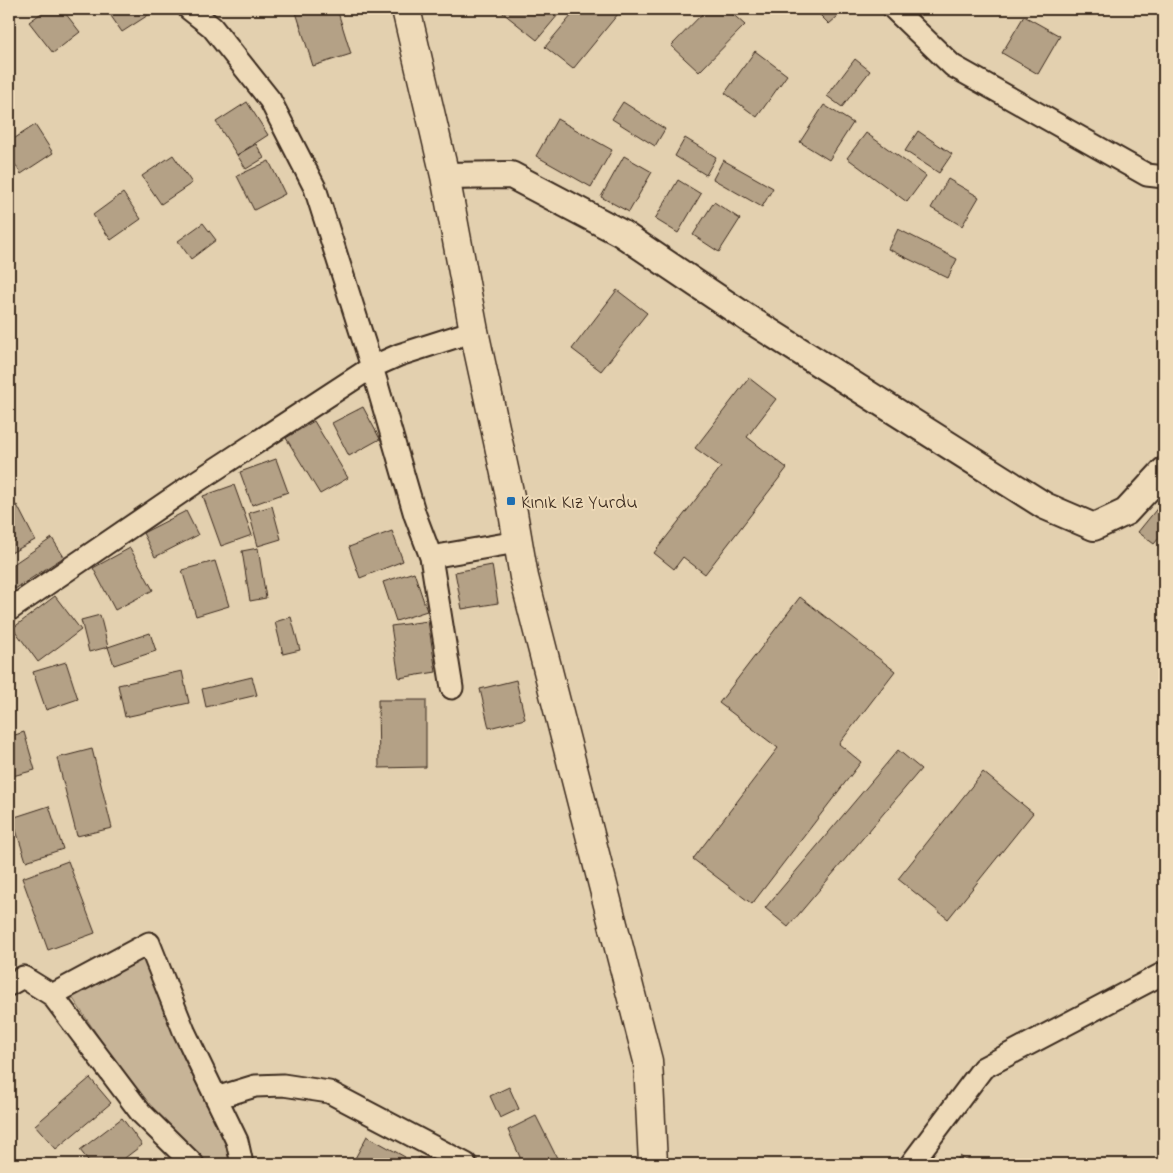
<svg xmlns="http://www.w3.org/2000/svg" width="1173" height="1173" viewBox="0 0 1173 1173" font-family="'Indie Flower',sans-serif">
  <rect width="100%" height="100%" fill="#e3d0af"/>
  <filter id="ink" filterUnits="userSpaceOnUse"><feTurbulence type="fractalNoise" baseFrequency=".02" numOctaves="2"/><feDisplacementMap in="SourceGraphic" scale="10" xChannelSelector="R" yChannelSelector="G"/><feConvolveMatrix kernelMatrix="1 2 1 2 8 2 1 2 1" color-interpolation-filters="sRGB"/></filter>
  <g filter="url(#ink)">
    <path fill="#c7b497" stroke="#816f5a" d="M146,958l37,99 42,85 5,22h-28l-58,-59 -74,-111z"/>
    <path fill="#b4a186" stroke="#3b2a1e" d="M47,9h15l18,23 -27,21 -24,-31z
      M122,9h33l1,1 -34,22 -11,-16z
      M295,9h42l14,45 -38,12z
      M498,9h65l-26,31z
      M577,9h34l7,5 -45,55 -28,-22z
      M707,9h20l18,16 -46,47 -28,-26z
      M814,9h32l-17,15z
      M1024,16l36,20 -22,38 -36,-21z
      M755,51l32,24 -30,42 -32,-24z
      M855,59l15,12 -28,36 -15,-11z
      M247,102l21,33 -31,20 -21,-33z
      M623,102l42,27 -10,17 -43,-27z
      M824,105l29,18 -24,37 -29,-18z
      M557,119l55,31 -21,37 -55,-31z
      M35,125l18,28 -32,21 -12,-19v-13z
      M918,131l34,23 -13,19 -34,-22z
      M866,133l60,43 -19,26 -60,-44z
      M685,138l31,19 -10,18 -31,-19z
      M256,144l8,14 -18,11 -9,-14z
      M173,155l19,28 -31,21 -19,-28z
      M624,156l28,16 -23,40 -28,-15z
      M723,160l50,28 -11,19 -49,-28z
      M269,161l16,33 -31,16 -17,-34z
      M948,179l31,18 -17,29 -31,-18z
      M678,180l23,14 -23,39 -23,-14z
      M123,193l18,26 -30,21 -18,-25z
      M714,202l26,17 -21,33 -26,-17z
      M203,223l13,17 -25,19 -13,-18z
      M898,229l59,30 -9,19 -60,-29z
      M617,290l30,23 -46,58 -29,-22z
      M749,378l27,21 -29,38 40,31 -82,106 -22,-17 -9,12 -20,-16 67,-86 -26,-19z
      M363,407l17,32 -31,17 -17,-33z
      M314,421l34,57 -28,16 -34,-56z
      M276,459l12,33 -36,13 -12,-33z
      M234,485l18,50 -31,11 -18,-50z
      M1164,500v32l-10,12 -16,-12z
      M17,505l18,35 -26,14v-45z
      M272,506l9,33 -23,7 -9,-33z
      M186,511l12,24 -43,22 -12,-24z
      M392,531l11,30 -43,17 -11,-31z
      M52,538l12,19 -49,32 -6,-9v-13z
      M130,548l23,42 -38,20 -22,-42z
      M258,548l8,50 -16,3 -8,-50z
      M215,561l14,45 -33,10 -14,-46z
      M492,565l6,38 -36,6 -7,-37z
      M414,572l13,39 -31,10 -13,-39z
      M55,596l26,34 -43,32 -25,-34z
      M800,597l95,74 -56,73 22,18 -109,142 -59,-45 85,-111 -59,-45z
      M100,615l8,32 -19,5 -8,-32z
      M291,617l9,33 -17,4 -8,-32z
      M428,621l8,51 -37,6 -8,-52z
      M150,633l6,18 -42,14 -6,-18z
      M66,662l12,37 -32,11 -13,-38z
      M182,671l7,32 -64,14 -7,-32z
      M252,677l5,18 -51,12 -4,-18z
      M516,680l9,39 -36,9 -9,-39z
      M378,700h48v67l-47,1z
      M24,732l11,38 -26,7v-40z
      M92,749l20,79 -35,8 -20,-78z
      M898,750l23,19 -133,158 -23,-19z
      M983,772l50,41 -85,106 -50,-40z
      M49,806l14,43 -37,12 -14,-43z
      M68,861l27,72 -47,17 -26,-72z
      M90,1078l21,25 -55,46 -21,-24z
      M509,1087l10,22 -19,9 -10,-22z
      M536,1116l24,48h-37l-15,-34z
      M122,1118l20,27 -25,19h-26l-11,-14z
      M367,1136l38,21 -3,7h-50z
      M960,1156l12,8h-18z
      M419,1157l17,7h-20z"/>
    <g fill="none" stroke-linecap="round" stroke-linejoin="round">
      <defs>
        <path id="minor" d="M189,9l23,18 58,73 45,88 57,179 43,148 16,42 21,131
          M894,9l59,57 194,109 17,2
          M431,557l86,-15
          M9,610l190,-130 173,-113 27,-12 75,-24
          M9,985l14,-8 29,18 89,118 52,51
          M52,995l97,-52 35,88 53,110 5,23
          M216,1098l39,-12 28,-1 46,7 137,72
          M911,1164l72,-96 181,-95"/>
        <path id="tertiary" d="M445,176l66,-1 110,58 128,86 296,187 49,21 32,-15 38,-41"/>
        <path id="secondary" d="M406,9l39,167 29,155 37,170 13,76 124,484 5,103"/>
      </defs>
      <use href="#minor" stroke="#3b2a1e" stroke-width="25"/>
      <use href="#tertiary" stroke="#3b2a1e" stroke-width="30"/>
      <use href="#secondary" stroke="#3b2a1e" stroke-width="31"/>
      <use href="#minor" stroke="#eedab8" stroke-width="21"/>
      <use href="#tertiary" stroke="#eedab8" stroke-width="26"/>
      <use href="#secondary" stroke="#eedab8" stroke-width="28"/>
    </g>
  </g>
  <rect fill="#1f6fb2" stroke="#eedab8" stroke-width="2" x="506" y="496" width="10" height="10" rx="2.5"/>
  <g text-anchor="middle" stroke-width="4" stroke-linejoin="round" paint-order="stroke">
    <g font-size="20" fill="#3b2a1e" stroke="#eedab8" text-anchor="start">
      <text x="521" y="508">Kınık Kız Yurdu</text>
    </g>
  </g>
  <rect width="1173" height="1173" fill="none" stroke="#eedab8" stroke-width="30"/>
  <rect x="15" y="15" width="1143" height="1143" fill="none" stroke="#3b2a1e" stroke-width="2" filter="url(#ink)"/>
</svg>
